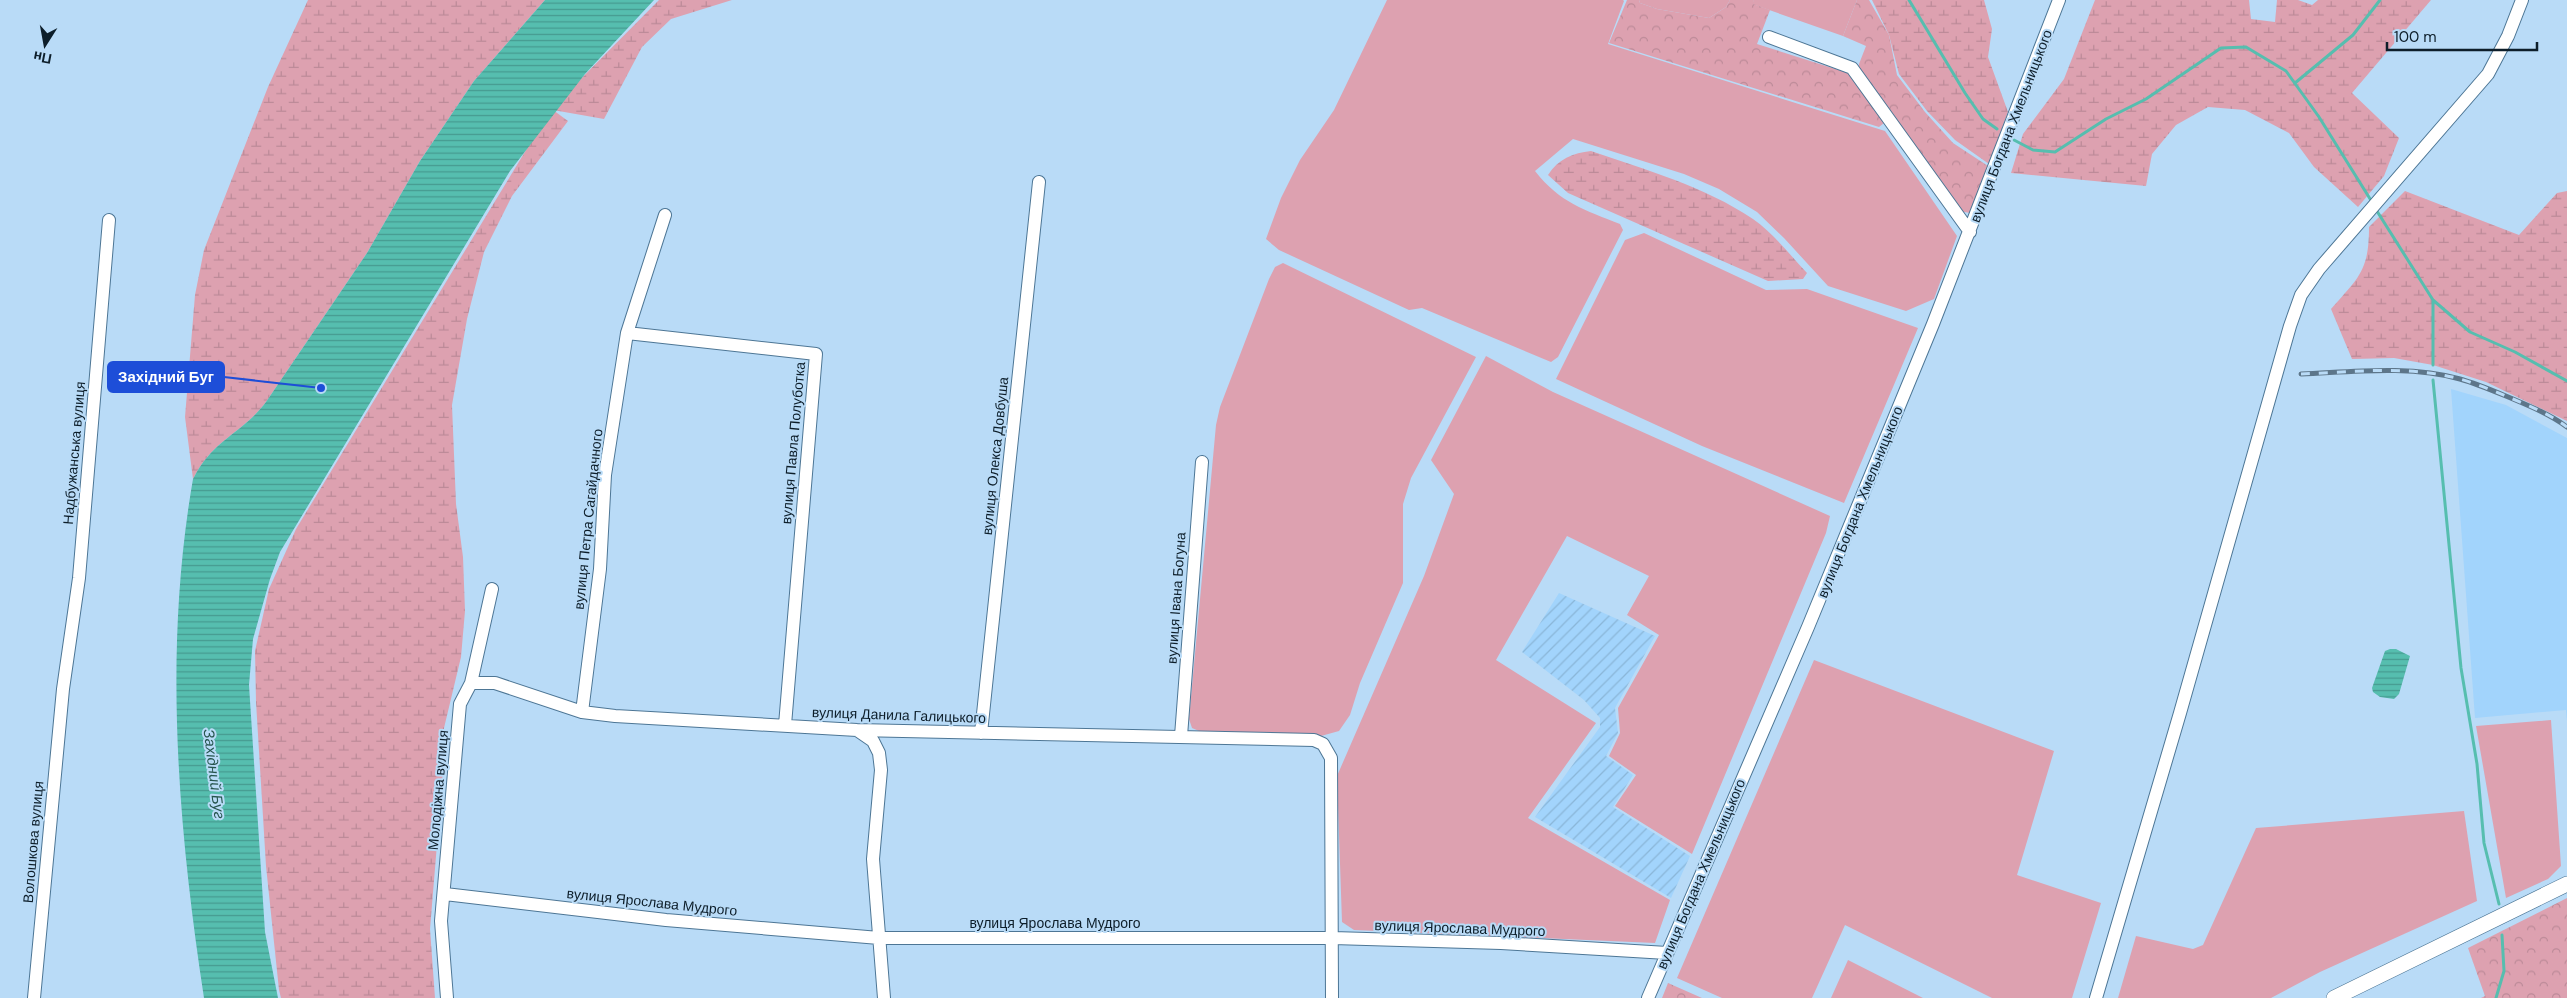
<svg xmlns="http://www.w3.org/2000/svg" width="2567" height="998" viewBox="0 0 2567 998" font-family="'DM Sans',sans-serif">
  <defs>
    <pattern id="industrial-furrows" width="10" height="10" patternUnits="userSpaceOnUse" patternTransform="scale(1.25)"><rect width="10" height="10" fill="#a2d4fc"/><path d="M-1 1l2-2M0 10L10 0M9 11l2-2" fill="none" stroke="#8ab6d8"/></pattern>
    <pattern id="forest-crowns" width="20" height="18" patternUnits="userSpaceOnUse" patternTransform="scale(1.25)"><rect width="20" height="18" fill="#dda1b0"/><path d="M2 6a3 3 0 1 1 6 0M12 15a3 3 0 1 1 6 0" fill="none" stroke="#bc8a98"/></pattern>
    <pattern id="wetland-marsh" width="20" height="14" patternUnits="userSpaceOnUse" patternTransform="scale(1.25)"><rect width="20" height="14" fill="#dda1b0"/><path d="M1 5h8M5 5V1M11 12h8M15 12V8" fill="none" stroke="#bc8a98"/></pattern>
    <pattern id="water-rules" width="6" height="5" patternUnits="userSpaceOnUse" patternTransform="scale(1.25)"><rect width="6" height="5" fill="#56beaf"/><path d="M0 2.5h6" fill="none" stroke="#469a8f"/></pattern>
  </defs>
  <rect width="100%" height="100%" fill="#b9dbf7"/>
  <path fill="#a2d4fc" d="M2451,389l55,16 61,33v283l-1,-11 -91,8z"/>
  <path fill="url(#industrial-furrows)" d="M1559,593l96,43 -40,72 3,25 -12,23 27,19 -20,32 77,49 -19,42 -136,-81 65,-90v-9l-16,-18 -62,-48z"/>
  <path fill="#dda1b0" d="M1387,0h236l1,1 -16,43 277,87 72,105 -23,63 -28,12 -78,-25 -44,-48 -27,-26 -38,-23 -35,-15 -111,-35 -38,32c25,32 50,39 85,53l3,6 -65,127 -7,5 -129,-54 -13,2 -130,-60 -13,-11 15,-41 19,-38 34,-50z
    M1639,0h91l-4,7 -17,11 -52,-9 -17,-6z
    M1754,0h103l-14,36 -91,-32z
    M1644,233l122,57 41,-1 111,39 -74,175 -142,-57 -146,-67 69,-139z
    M1283,263l193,94 -65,121 -8,26v79l-43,100 -10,32 -11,16 -18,5 -122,-5 -7,-3 -3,-9 27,-294 4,-18 49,-128 6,-12z
    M1486,356l67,36 277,124 -4,17 -134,321 -77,-48 21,-31 -27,-19 11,-23 -2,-25 41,-73 -32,-20 22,-39 -82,-40 -71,124 100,63 -68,95 142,82 -15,43 -301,-13 -12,-8 -5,-146 87,-200 30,-82 -23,-34z
    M1814,660l240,91 -37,124 84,28 -29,95h-80l-147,-73 -33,73h-90l-45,-20z
    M2551,720l10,146 -13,13 -42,19 -30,-172z
    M2464,811l13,90 -157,71 -49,26h-153l18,-62 57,13 10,-4 53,-117z
    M1848,960l75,38h-92z"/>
  <path fill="url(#forest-crowns)" d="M1627,0h12l1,3 17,6 52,9 17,-11 4,-7h24l-1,4 17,6 -13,34 91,29 36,50 -5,4 -270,-84z
    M1857,0h12l20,35 8,40 28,37 28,31 35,23 -18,47 -11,-2 -100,-140v-7l7,-18 -23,-10z
    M2567,898v100h-86l4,-2 -17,-48z
    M1668,983l34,15h-40z"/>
  <path fill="url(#wetland-marsh)" d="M308,0h237l-71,81 -54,80 -53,92 -101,149c-24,32 -53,37 -73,77l-8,-62 10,-122 9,-45 64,-163z
    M659,0h73l-61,19 -29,28 -38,72 -51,-9 15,11 -56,75 -28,56 -17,67 -15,86 4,99 7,53 2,54 -4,46 -17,71v31l-14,170 5,69h-154l-2,-8 -13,-124 -10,-164 -1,-51 14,-62 27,-60 255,-420z
    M1872,0h112l8,29 -4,28 20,55 -19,52 -34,-24 -28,-29 -28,-37 -10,-39z
    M2095,0h154l2,19 24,3 2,-22h21l14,5 6,-5h113l-79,93 47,45 -15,38 -26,31 -44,-40 -25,-34 -44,-23 -37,-3 -32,18 -24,29 -6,32 -135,-13 12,-39 41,-55z
    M1591,151c55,19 113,35 162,68 20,14 37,36 54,54l-4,6 -35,2 -200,-88 -20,-18c10,-16 25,-22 43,-24z
    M2405,191l114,44 38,-42 10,-2v230l-81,-39 -53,-17 -39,-7 -42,1 -21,-50c28,-32 38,-38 38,-82z"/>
  <path fill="url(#water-rules)" d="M545,0h109l-69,74 -75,97 -230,381 -10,27 -17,60 -4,46 16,247 13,66h-74c-26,-171 -41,-347 -11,-519 20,-40 49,-45 73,-77l101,-149 53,-92 54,-80z
    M2390,649h6l14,7 -11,38 -5,5 -14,-2 -7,-5 -1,-4 13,-37z"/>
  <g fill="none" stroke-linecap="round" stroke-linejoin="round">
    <path stroke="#56beaf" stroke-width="3" d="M1909,0l56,93 18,26 14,10
      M2295,83l58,-48 27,-35
      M2014,140l19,10 22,2 51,-33 40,-20 75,-51 25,-1 40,24 33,46 53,85
      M2375,208l58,92 37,32 45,20 52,29
      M2433,365v-64
      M2433,380l28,288 16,96 7,79 15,61
      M2496,998l8,-27 -2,-36"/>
    <defs>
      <path id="minor" d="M1769,37l83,31 118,164
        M627,333l189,21 -31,371
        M471,683h24l87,29 33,4 242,14 457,10 9,4 8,14 1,240
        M582,712l18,-143 5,-94 22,-142 38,-118
        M857,730l16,11 6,12 2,17 -8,89 11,139
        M981,733l58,-551
        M1181,736l21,-274
        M445,894l221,26 213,18h454l168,5 166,10
        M34,998l29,-309 16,-111 30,-358
        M447,998l-6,-77 19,-217 11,-21 21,-94
        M1648,998l160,-371 125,-303 126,-324
        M2096,998l84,-285 110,-387 11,-31 18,-26 169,-195 20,-38 14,-36"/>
      <path id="tertiary" d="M2334,998l233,-114"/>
    </defs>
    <use href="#minor" stroke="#4d7695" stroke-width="14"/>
    <use href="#tertiary" stroke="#4d7695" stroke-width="16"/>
    <use href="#minor" stroke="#fff" stroke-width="12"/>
    <use href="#tertiary" stroke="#fff" stroke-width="15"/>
    <defs>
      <path id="rail" d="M2301,374c51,-2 108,-9 159,5 18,5 36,13 53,20 19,8 38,16 54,28"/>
    </defs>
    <use href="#rail" stroke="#5d768a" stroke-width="5"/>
    <use href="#rail" stroke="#b9dbf7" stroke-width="3" stroke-dasharray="9" stroke-linecap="butt"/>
  </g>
  <g text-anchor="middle" stroke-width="4" stroke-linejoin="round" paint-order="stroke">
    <g font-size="14" fill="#0d1e2a" stroke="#b9dbf7">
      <text transform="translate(2011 126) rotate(-69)" y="5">вулиця Богдана Хмельницького</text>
      <text transform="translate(793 443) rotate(-85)" y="5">вулиця Павла Полуботка</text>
      <text transform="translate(74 453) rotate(-85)" y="5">Надбужанська вулиця</text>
      <text transform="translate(995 456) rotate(-84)" y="5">вулиця Олекса Довбуша</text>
      <text transform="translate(1860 502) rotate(-68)" y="5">вулиця Богдана Хмельницького</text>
      <text transform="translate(588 519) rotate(-84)" y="5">вулиця Петра Сагайдачного</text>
      <text transform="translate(1176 598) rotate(-86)" y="5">вулиця Івана Богуна</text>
      <text transform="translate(899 715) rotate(2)" y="5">вулиця Данила Галицького</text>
      <text transform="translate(438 790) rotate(-85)" y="5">Молодіжна вулиця</text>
      <text transform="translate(33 842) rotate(-85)" y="5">Волошкова вулиця</text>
      <text transform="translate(1701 874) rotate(-67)" y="5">вулиця Богдана Хмельницького</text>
      <text transform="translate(652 902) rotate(6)" y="5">вулиця Ярослава Мудрого</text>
      <text x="1055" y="928">вулиця Ярослава Мудрого</text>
      <text transform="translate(1460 928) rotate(2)" y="5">вулиця Ярослава Мудрого</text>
    </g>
    <g font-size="15" font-style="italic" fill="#26544d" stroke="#b9dbf7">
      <text transform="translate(214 774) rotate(83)" y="5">Західний Буг</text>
    </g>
  </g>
  <path fill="none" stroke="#1d4ed8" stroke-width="2" d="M321 388L224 377"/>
  <circle fill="#1d4ed8" stroke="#b9dbf7" stroke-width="2" cx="321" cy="388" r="5"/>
  <rect fill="#1d4ed8" stroke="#1d4ed8" stroke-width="2" x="108" y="362" width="116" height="30" rx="5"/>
  <g font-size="15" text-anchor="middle" font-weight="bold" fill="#fff">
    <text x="166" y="382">Західний Буг</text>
  </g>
  <g transform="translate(45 45) rotate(191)" stroke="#b9dbf7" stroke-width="4" paint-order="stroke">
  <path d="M0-4L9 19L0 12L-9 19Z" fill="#0d1e2a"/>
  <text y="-8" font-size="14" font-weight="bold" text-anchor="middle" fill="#0d1e2a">Пн</text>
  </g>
  <path d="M2387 42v8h150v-8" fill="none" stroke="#0d1e2a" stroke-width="2.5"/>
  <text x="2394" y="42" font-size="15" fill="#0d1e2a" stroke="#b9dbf7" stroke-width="4" paint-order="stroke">100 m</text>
</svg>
